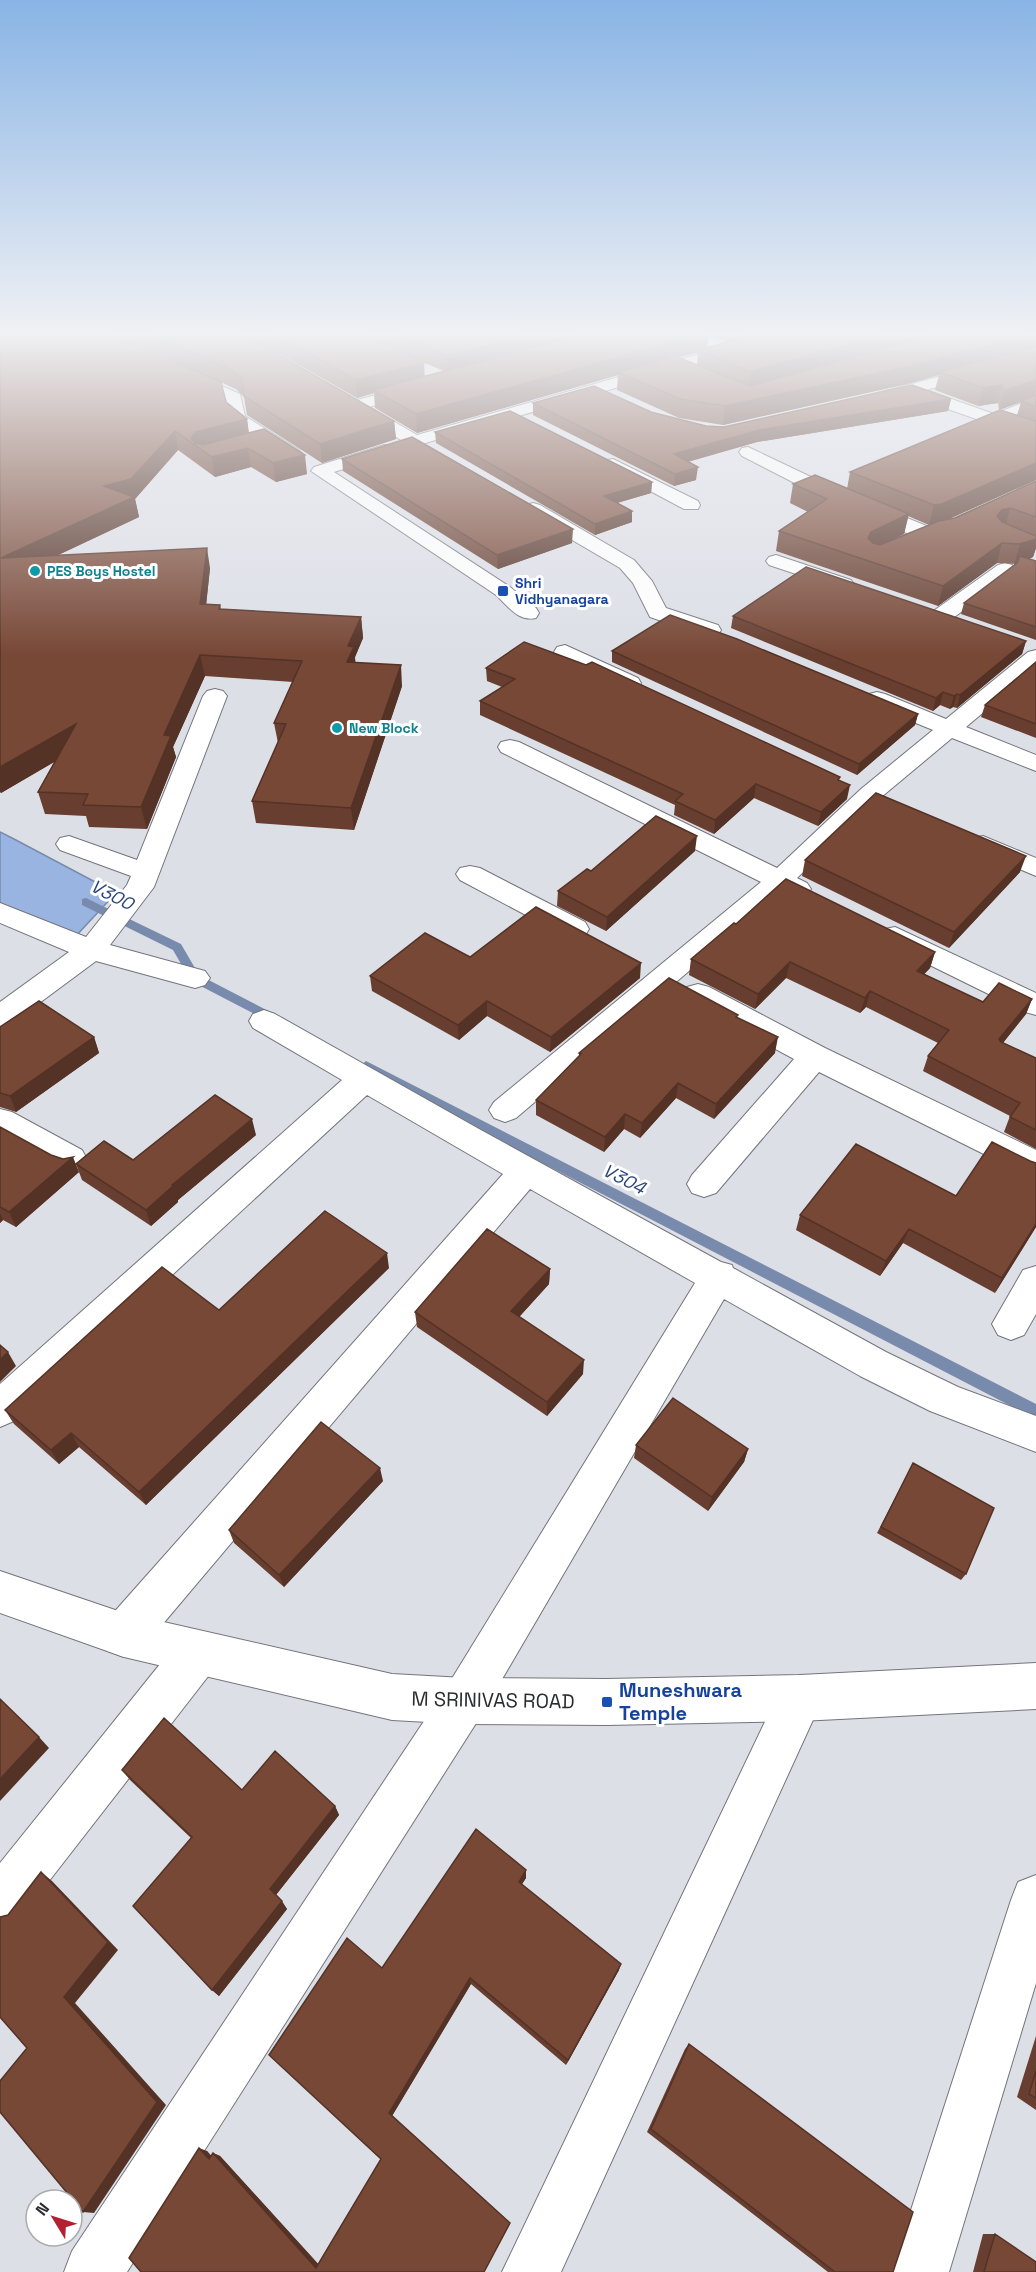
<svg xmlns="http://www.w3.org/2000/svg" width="1036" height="2272" viewBox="0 0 1036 2272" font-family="'Space Grotesk',sans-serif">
  <rect width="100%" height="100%" fill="#dddfe7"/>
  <path fill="#9ab4e1" stroke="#798bac" stroke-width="1.5" d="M0,832l14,7 102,54 -43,46 -73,-32z"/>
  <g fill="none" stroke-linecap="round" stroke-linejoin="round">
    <path fill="#798bac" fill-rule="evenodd" d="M86,898l95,46 18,31 79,41 2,3 -2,3h-8l-79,-41 -18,-31 -91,-45v-6z
      M366,1061l670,343v15l-675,-350 -1,-3z"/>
    <defs>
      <path id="street" d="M685,336h21l27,12 3,3 -3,3 -318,92 -6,-1 -62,-39 2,-4 69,-18 6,2 2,3 -2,3 -55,15 48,28 296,-85z
        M1036,351v10l-110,29 68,24 42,-16v11l-26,11 26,9v11l-41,-14 -18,8h-12l-3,-4 3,-4 14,-6 -71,-25 -32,8 -8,-5 2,-3z
        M181,368l59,26 5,22 54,34 3,4 -3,4h-12l-54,-34 -5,-8 -2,-17 -51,-23 -2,-3z
        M384,445l6,1 3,4 -3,4 -56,18 176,115 26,21 3,5 -3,5c-18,4 -28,-12 -40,-23l-185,-124 3,-4z
        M748,447l84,40 97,40 9,-1 98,-44v13l-87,41 -20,3 -20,-5 -91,-39 -76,-39 -3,-4 3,-4z
        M613,459l85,42 2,4 -2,4h-14l-77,-41 -3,-4 3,-4z
        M533,503l7,2 94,55 18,21 14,27 52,17 3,5 -3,5 -8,1 -8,-1 -52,-18 -17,-34 -13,-15 -94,-55 -2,-4 2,-4z
        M776,555l75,25 3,4 -3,4 -7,2 -75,-25 -3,-4 3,-4z
        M1005,563l7,2 3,4 -3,4 -64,49 -8,1 -8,-1 -3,-5 3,-5 66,-47z
        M565,645l73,33 3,5 -3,5 -8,2 -8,-2 -65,-31 -3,-5 3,-5z
        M1036,650v18l-70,59 70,28v16l-84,-33 -73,61 -82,79 10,5 4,6 -4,6 -10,3 -15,-6 -266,226 -11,4 -11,-4 -5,-8 5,-8 267,-220 -260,-130 -3,-5 3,-5 9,-2 9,2 258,126 84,-79 72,-59 -64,-26 -4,-5 4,-5 8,-2 8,2 61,25 82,-67z
        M215,689l8,2 4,5 -73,191 -44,58 95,26 5,7 -5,7 -10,3 -99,-27 -85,63 -11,4v-26l69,-50 -69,-29v-20l86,34 41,-52 4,-9 -71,-26 -4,-6 4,-6 9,-2 68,24 66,-164 4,-5z
        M983,836l53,22v18l-62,-26 -4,-6 4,-6z
        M470,866l10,2 105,54 4,7 -4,7 -10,2 -10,-2 -105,-56 -4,-6 4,-6z
        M895,927l141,66v22l-11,-3 -140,-69 -4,-7 4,-7z
        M698,984l11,3 116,61 211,102v28l-12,-4 -205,-102 -103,121 -12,4 -12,-4 -5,-9 5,-9 102,-116 -107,-58 -4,-7 4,-7z
        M264,1010l11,4 204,115 242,133 11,3 1,3 153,84 72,35 78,29v36l-106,-41 -70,-35 -136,-77 -244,418 -353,555h-63l8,-21 376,-566 247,-402 -165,-94 -390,462 -16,6 -16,-6 -6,-16 6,-16 395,-445 -136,-79 -353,326 -14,6v-43l342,-304 -89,-52 -4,-7 4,-7z
        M0,1109l12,3 70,38 5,9 -5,9 -12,4 -12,-4 -58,-32z
        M1036,1266v48l-12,21 -13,5 -13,-5 -6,-11 31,-54z
        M197,1632l16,6 6,16 -6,16 -195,251 -18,7v-65l181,-225z
        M800,1675l16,7 7,16 -262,574h-59l282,-590z
        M1036,1875v108l-87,289h-58l120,-372 7,-18z"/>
      <path id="secondary" d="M0,1571l124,42 268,61 72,4 143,1 193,-4 236,-12v46l-236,12 -193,4 -143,-1 -72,-4 -268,-63 -124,-44z"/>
    </defs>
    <use href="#street" stroke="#73757c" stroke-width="2"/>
    <use href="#secondary" stroke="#73757c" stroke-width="2"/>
    <use href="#street" fill="#fff" fill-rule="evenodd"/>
    <use href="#secondary" fill="#fff" fill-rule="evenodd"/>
  </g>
  <path fill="#673e2f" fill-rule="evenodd" d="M0,336h708l-1,12 20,-6 -15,-6h324v144l-89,40 8,-2 81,-37v67l-3,9 -4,2 7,2v79l-75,-26 3,-11 52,-39 -19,-1 -59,43 -162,-55 3,-20 29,-19 -18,-9 3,-19 54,5 3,-17 167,-57 4,-13 -22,8 -1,-7 -20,3 -43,-16 4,-15 -32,9 -184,41 -44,-7 -62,-28 1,-15 -201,58 -42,-25 -1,-15 -17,5 -88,-50 -5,-2 130,75 2,18 -74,24 -75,-48 -3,-18 -8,-8 -96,-43 -11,-3 97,59 21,17 2,14 58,41 -31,8 -25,-15 -36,10 -37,-27 -43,49 4,18 -83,39 154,12 -4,37h14l1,4 140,8 2,21 -8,19v5l47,24 -48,144 -98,-7 -4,-22 26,-58 -4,-20 19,-41 -88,-6 -32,71 3,10 -29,72 -58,-2 -3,-11 -41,-2 -7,-22 17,-31 -54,32 -1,-1zM698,352l-1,13 -18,-8zM417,359l26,12 -19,5zM908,516l21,9 -38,15 13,-6z
    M951,399l-3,12 -191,31 -69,20 8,18 -22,6 -141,-71v-12l118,9 55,14 18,1z
    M435,432l217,50 -1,11 -34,10 15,8v11l-37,13 -159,-92z
    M342,459l230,84 -74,26 -155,-98z
    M733,616l293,25 -4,13 -65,54 -4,-1 -3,2 -10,-4 -7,6 -202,-83z
    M612,651l306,63 -3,11 -58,50 -245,-113z
    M1036,662v76l-55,-21 4,-12z
    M486,668l354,112 7,19 -29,27 -64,-28 -40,36 -40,-19 1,-10 -195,-90v-14l22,-14 -15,-6z
    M695,851l-89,80 -49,-25 1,-15 33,-20z
    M805,860l215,12 -71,76 -147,-72z
    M736,924l199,28 -5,16 -6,6 59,28 49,-3 -6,15 -23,29 33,15v91l-32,-17 6,-16 -87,-45 5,-15 10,-13 -72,-36 -6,6 -74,-35 -31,31 -66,-34 2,-16z
    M470,957l170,21 -90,74 -63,-36 -28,24 -87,-49 -2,-15z
    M738,1015l-1,2 38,36 -61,66 -38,-21 -36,40 -16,-9 -20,23 -68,-37v-15l43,-43v-4z
    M0,1027l94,10 5,16 -83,59 -16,-5z
    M0,1127l79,45 -63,55 -13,-7 -3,3z
    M256,1135l-78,65v2l-27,24 -69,-46 -6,-16 57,-4z
    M1030,1161l6,2v64l-41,66 -92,-50 -23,33 -84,-46 4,-15 156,-19z
    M389,1268l-243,237 -67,-58 -20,17 -45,-40 -9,-14 214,-100z
    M550,1269l-1,15 -30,33 64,57 -36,42 -130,-89 -2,-15z
    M636,1445l112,4 -4,13 -36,49 -74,-53z
    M913,1463l53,111 -5,6 -84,-47z
    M383,1481l-99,106 -50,-44 -5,-13z
    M122,1770l120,20 93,16 4,9 -63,80 11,14 -68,87 -7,-6 -21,-152 -61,-58z
    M526,1870v8l-4,6 97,86 -53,95 -95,-81 -79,132 118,108 -26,48h-343l66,-121 4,5 2,-3 7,3 98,108 63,-105 1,-191z
    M1036,2036v74l-19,-13z
    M689,2044l204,228h-65l-181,-140 38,-83z
    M983,2234h12l41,38h-63z"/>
  <path fill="#543226" d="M523,336h66l-142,38v-18z
    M694,336h14l-1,13 -9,1v2l-76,22 -4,-2v3l-201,58 -1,-19z
    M730,336h29l-30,8z
    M879,336h59l-190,54 2,-18z
    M1026,336h10v14l-96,22 -1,3 -32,9 -184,41 2,-19z
    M424,363l1,17 -52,10 1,3 -17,5 -1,-18z
    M1036,380v17l-37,13 5,-19z
    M1002,385l-4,18 -20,3 5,-18z
    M951,399l-3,12 -191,31 -85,24 2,-12 85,-24z
    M247,419l2,18 -47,13 -10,-6 -1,-6 5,-6z
    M394,421l2,18 -74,24 -2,-19z
    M175,431l3,19 -43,49 4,18 -132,62 -6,-21 103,-72z
    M248,448l3,19 -36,10 -3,-20z
    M305,455l2,19 -31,8 -3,-19z
    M1036,463v17l-99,44 -8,1 5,-20z
    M698,467l-2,13 -22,6 1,-12z
    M652,482l-1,11 -48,14 1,-11z
    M1010,508l-5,20 -8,-12 5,-6z
    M632,511v11l-37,13v-11z
    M909,514l-5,20 -37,18 1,-14 3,-6z
    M573,529l-1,14 -74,26 -1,-14z
    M1036,539v9l-3,9 -19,8 6,-21z
    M1002,543l-5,20 -59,43 5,-20z
    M207,548l3,20 -6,57 -4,-21z
    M361,617l2,21 -8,19 1,11 -9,-6 1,-16z
    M1026,641l-4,13 -65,54 3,-13z
    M200,655l5,21 -32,71 3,10 -29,72 -6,-22 23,-72z
    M401,665l1,21 -48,144 -3,-22z
    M943,692l-3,13 -7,6 3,-13z
    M957,694l-4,13 -3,2 4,-13z
    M918,714l-3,11 -58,50 2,-11z
    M76,724l6,22 -81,47 -1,-3v-23z
    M756,784l-2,14 -40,36 1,-14z
    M850,785l-3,14 -29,27 3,-14z
    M697,836l-2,15 -89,80 1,-14z
    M1026,856l-6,16 -71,76 5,-16z
    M935,952l-5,16 -17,18 4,-15z
    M790,962l-4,16 -31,31 3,-15z
    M641,963l-1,15 -90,74 1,-15z
    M870,991l-4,16 -6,6 5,-15z
    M1032,999l-6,15 -33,41 6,-16z
    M487,1001v15l-28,24 -1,-15z
    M94,1037l5,16 -83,59 -6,-16z
    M778,1037l-3,16 -61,66 2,-15z
    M678,1083l-2,15 -36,40 2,-15z
    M625,1114l-1,15 -20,23 1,-15z
    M252,1119l4,16 -78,65v2l-27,24 -5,-16 26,-25z
    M73,1157l6,15 -63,55 -7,-15z
    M0,1213l3,7 -3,3z
    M1036,1224v3l-41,66 7,-15z
    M909,1229l-6,14 -23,33 6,-15z
    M387,1253l2,15 -243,237 -7,-13z
    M550,1269l-1,15 -38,42v-15z
    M8,1352l8,14 -16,16v-22z
    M584,1360l-1,14 -36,42v-14z
    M71,1433l8,14 -20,17 -8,-14z
    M748,1449l-4,13 -36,49 4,-14z
    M380,1468l3,13 -99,106 -5,-12z
    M39,1737l10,11 -49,53v-22z
    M335,1806l4,9 -64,81 -5,-7z
    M526,1870v8l-8,12 1,-8z
    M41,1872l11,9 66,69 -43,53 91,102 -72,108 -11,-1 -19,-215z
    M282,1901l5,8 -68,87 -7,-6z
    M621,1964l-2,6 -53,95 2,-5z
    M470,1978l1,6 -79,132 -3,-3z
    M199,2148l8,3 9,10 -7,-2z
    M213,2153l7,3 101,111 -5,1z"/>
  <path fill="#784837" stroke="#543226" stroke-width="1.5" d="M0,336h111l31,12 79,34 5,20 21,17 -51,13 -5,6 4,5 8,2 61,-16 41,26 -32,8 -25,-15 -36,9 -37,-26 -44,48 -27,7 30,11 -133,61 206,-10 -7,56 20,1 -1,4 142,8 -13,29 6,1 -7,15 54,3 -50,143 -99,-7 34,-77 -12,-1 28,-62 -102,-6 -36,80 7,1 -30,71 -58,-2 5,-11 -50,-2 38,-68 -76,43z
    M154,336h86l20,8 134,77 -74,23 -76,-48 -2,-17 -9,-8z
    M277,336h93l54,27 -68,17z
    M404,336h119l-76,20z
    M577,336h117l-278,78 -43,-24z
    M750,336h129l-129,36 -52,-22z
    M930,336h96l-115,30 -186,40 -45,-7 -62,-27 57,-16 75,30z
    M1036,347v33l-32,11 -2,-6 -19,3 -43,-16z
    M912,385l39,14 -192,31 -85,24 24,13 -23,7 -142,-71 61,-17 57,26 55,14 18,1z
    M1036,395v12l-15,-6z
    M1000,410l36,11v42l-94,41 -8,1 -84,-33z
    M510,411l142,71 -48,14 28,15 -37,13 -160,-92z
    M412,437l161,92 -76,26 -155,-96z
    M815,475l94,39 -38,18 -3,6 5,5 7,2 59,-24 16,-3 81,-37v36l-26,-9 -8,2 -5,6 5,6 34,14v3l-16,5 -18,-1 -59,43 -164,-55 48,-32 -34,-15z
    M1020,556l16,5v66l-72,-24 53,-40z
    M806,567l220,74 -66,54 -3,-1 -3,2 -11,-4 -7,6 -203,-82z
    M670,615l67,24 181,75 -59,50 -247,-113z
    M524,642l62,23 6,-3 248,115 -2,3 12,5 -29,27 -65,-28 -41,36 -40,-19 8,-7 -203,-93 35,-22 -29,-11z
    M1036,662v62l-51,-19z
    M876,793l150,63 -72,76 -149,-72z
    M656,816l41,20 -90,81 -49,-26 29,-22 4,2z
    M786,879l149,73 -18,19 66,31 16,-19 33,16 -33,40 2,3 35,16v72l-26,-13 10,-14 -92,-47 21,-26 -79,-39 -5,7 -75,-36 -32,32 -67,-35 43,-36 2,1z
    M536,907l105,56 -90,74 -64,-36 -29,24 -88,-49 55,-43 45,24z
    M669,978l69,37 -2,2 42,20 -62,67 -38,-21 -36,40 -17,-9 -20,23 -69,-37 45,-46 -2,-1z
    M39,1001l55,36 -84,59 -10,-3v-66z
    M215,1095l37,24 -80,66 1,1 -27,24 -70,-46 28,-23 29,19z
    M0,1127l51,28 12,4 10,-2 -64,55 -9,-5z
    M992,1142l38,19 6,2v61l-34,54 -93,-49 -23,32 -86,-46 56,-71 100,52z
    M325,1211l62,42 -248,239 -68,-59 -20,17 -46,-40 157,-143 57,43z
    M487,1229l63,40 -39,42 73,49 -37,42 -132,-90z
    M0,1345l8,7 -8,8z
    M673,1398l75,51 -36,48 -76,-52z
    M321,1422l59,46 -101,107 -50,-45z
    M913,1463l81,45 -28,66 -85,-47z
    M0,1699l39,38 -39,42z
    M164,1718l78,72 33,-39 60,55 -65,83 12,12 -70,89 -79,-84 59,-69 -70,-67z
    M476,1829l50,41 -7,12 102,82 -53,96 -98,-82 -81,135 121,110 -26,49h-343l-12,-14 70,-110 10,11 4,-6 103,115 65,-109 -112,-104 78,-117 35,30z
    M41,1872l67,70 -44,55 93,105 -74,110 -83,-100v-31l27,-33 -27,-31v-100l8,-2z
    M689,2044l224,168 -20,60h-58l-184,-143z
    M1036,2071v27l-7,-4z
    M995,2234l41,28v10h-52z"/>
  <linearGradient id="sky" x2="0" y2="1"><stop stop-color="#89b4e5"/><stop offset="0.51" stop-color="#f0f1f4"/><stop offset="1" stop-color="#f0f1f4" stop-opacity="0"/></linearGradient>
  <rect width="1036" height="654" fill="url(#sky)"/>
  <g fill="#0f9aa8" stroke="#fff" stroke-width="2">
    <circle cx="35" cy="571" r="6"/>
    <circle cx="337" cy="728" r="6"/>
  </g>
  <g fill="#1a4fb4" stroke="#fff" stroke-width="2">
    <rect x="497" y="585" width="12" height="12" rx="3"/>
    <rect x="601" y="1696" width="12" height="12" rx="3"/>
  </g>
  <g text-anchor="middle" stroke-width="6" stroke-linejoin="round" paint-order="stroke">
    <g font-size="14" font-weight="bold" fill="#0d838f" stroke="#fff" text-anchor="start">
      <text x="47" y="576">PES Boys Hostel</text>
      <text x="349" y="733">New Block</text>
    </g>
    <g font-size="14" font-weight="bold" fill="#164399" stroke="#fff" text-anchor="start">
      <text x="515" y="588">Shri<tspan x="515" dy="16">Vidhyanagara</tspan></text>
    </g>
    <g font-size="18" font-style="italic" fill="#27447c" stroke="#fff">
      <text transform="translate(112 895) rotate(27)" y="6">V300</text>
      <text transform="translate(624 1179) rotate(27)" y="6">V304</text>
    </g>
    <g font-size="20" font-weight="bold" fill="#164399" stroke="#fff" text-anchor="start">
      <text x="619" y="1697">Muneshwara<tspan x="619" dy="23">Temple</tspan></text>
    </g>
    <g font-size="20" fill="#2b2c2f" stroke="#fff">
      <text transform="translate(493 1700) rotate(1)" y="7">M SRINIVAS ROAD</text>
    </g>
  </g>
  <g transform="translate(54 2218) rotate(308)"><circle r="28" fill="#ffffff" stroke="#aaabac" stroke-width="1.5"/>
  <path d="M0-4.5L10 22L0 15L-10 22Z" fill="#b22032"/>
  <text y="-9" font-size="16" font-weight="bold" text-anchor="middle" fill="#2b2c2f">N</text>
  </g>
</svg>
